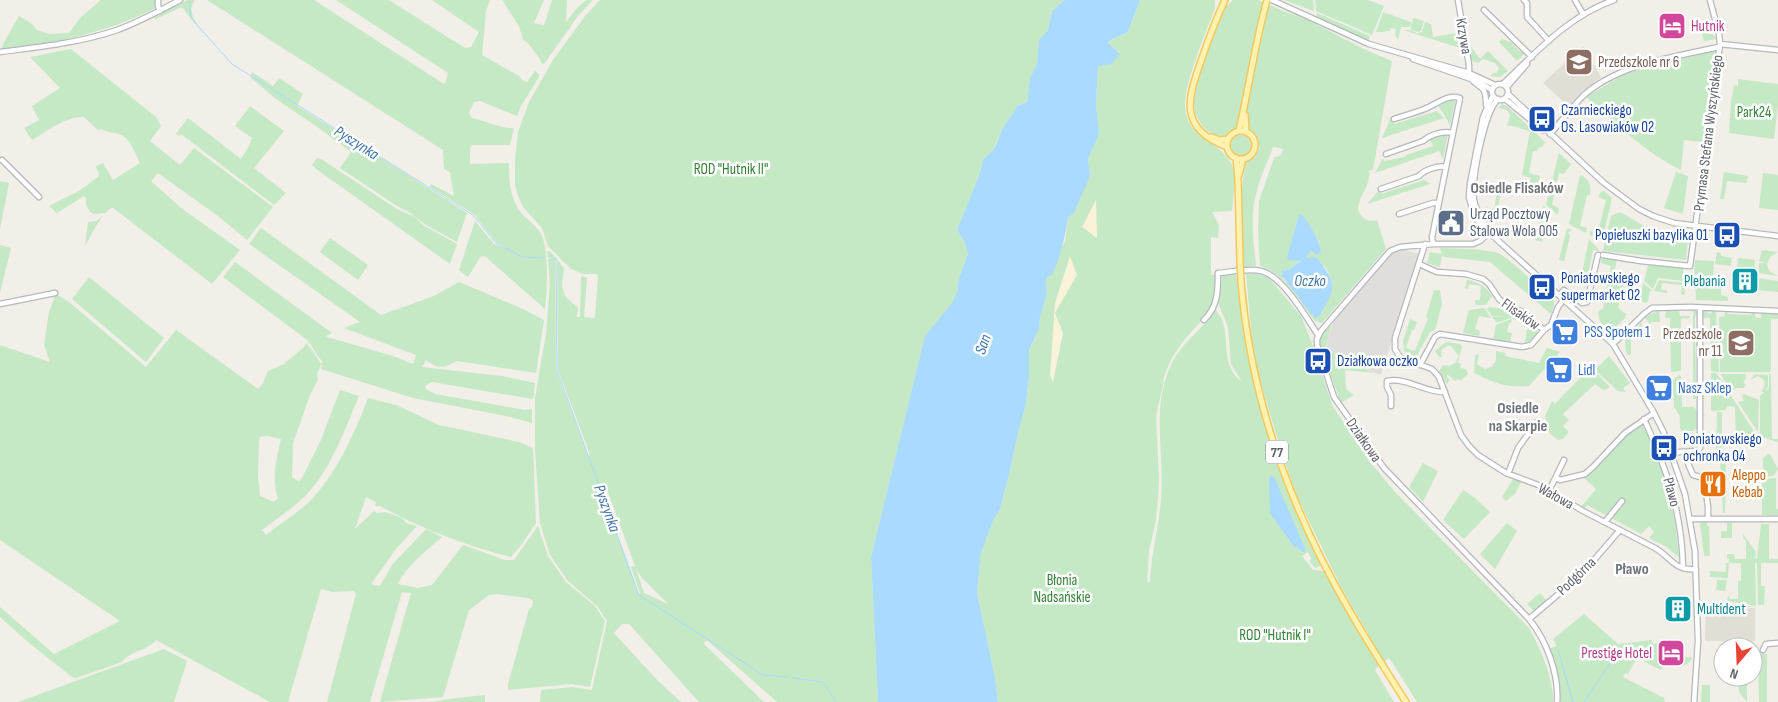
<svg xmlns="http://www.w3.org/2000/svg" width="1778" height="702" viewBox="0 0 1778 702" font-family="'Sofia Sans Condensed',sans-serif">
  <rect width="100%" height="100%" fill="#f1efe8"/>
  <path fill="#e0deda" d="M1402,249l17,5 -38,121 -12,-4 -4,-4 -38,-16 -2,-3 9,-29 52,-61 7,-6z"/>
  <path fill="#e1ded6" d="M1583,46l18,31 -21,17 -12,12 -25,-23z
    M1706,608h49v33h-50z"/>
  <path fill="#c5e8c5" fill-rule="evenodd" d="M101,0h56l-3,9c-50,24 -96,34 -152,40l1,-5 16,-28 13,8 5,6 12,4 20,-1 12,-16z
    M187,0h8c-10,12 4,27 11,37l-24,-30 -26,12 -2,-1z
    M207,0h107l130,84 2,-2 2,-9 -112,-73h53l76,48 6,-1 8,-15 -47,-32h58l-4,11 -4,44 37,21 3,4 5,2 8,-11 4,3v3l-18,29 -4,10 -37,-15 -6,1 -5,11 3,5c10,2 34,12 42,10l-4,17h-38l-2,3v16l39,-1c0,20 1,38 15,53 6,6 15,12 18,20 7,17 5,55 3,73l-59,-52 -5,-1 -13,21 -9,-7 16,-49 19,23 13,4 -11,-6 -22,-28 -44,-27 1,-3 23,12 -4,-24 -6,-3 -1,-19z
    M502,0h42l-10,23 10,2 8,-25h15l-1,22 11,-14 9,-8h7l-15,16 -34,48 -3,-1 -1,-4 -12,-16 -5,-3 -4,-14z
    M600,0h465l-13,11 -4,19 -9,10 -2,24 -7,14 -3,24 -10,4c-3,7 -7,11 -11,17 -11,16 -5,22 -23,36l-3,14 -23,57 7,11 4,13 -9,24 -2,14 -5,11 -27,34 -54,220 7,145h-101l-69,-61h-3l-1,3 60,58h-65l-70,-78h-7l-8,9 45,49 22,20h-141l1,-12 32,-3 19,3 15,-69 -10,-15 -29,-25 -18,-26 -10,-32 -5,-73v-52l11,-64 4,-49 -2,-26h7l-7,-1 -1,-7 4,1 13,16 -2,18 3,10 13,12 -1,9h3l1,-40 2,-1 4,2 -3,39 11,1 3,-42 -1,-2h-14l-12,-5 -23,-23 -6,-18 -19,-21 -5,-11 -3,-11v-24l3,-29 11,-30 24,-42 32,-44zM555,259l2,1 1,110 31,82v6l-33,-88zM600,486l7,3 28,77 -4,1 9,26 -1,2zM636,569l6,9 26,26 -24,-11z
    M1140,0h75v8c-9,25 -31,75 -30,99 2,34 37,34 47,58 5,13 1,32 0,46l-20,1 7,13 -1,13 -7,-1v38l5,-1c0,11 0,22 -4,32 -4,10 -12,16 -19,24 -14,15 -25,31 -30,51h1l-8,34 3,64 -1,19 -2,22 -7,31 -2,31h3c1,-28 9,-55 11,-83 4,-47 -11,-91 11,-136 11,-22 31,-33 43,-54 20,21 1,54 27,73l-11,-18 -3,-37 -10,-24 3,-13 1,-14 14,-1c10,66 20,132 43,195 12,31 27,61 41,91v5l-4,2 -5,-4 -1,-3 1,-3 -3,-6 -6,4 11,14 12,1 50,89 6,-4 -40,-69 -45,-93 -20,-60 -17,-57 -7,-39 -6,-64h10l12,3 33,39 12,30 19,59 38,57 25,30 134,136c11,20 25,51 24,74h-136l-25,-40 -3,-4 -10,7 -4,5 19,32h-396l-3,-25 -18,-84 4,-40 12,-32 7,-12 9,-34 9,-42 8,-30 3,-26v-27l10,-21 1,-12 7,-23 -1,-14 19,-39 3,-24 22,-41 -2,-17 11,-24 -3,-32 2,-37 22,-13 -12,-9 4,-5 16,-7z
    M1233,0h25l5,2 -16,71 -8,52 -16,13 -11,-4 -10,-8 -7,-13 -1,-11 4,-23 27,-76 3,2z
    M1283,0h30l1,11z
    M1315,0h53l16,6 -12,29 -56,-24z
    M1266,4l40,16 -27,-13h2c38,17 72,39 111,54l-19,109 -4,1c2,15 -10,24 -11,38 3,9 9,14 19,11l9,29 -64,74 -7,-2c-14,-18 -33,-50 -55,-55l-2,-35 1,-30 15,-43 7,-3 2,-6 -10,-2c-6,17 -15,34 -18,52 -5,22 -1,45 1,67l-12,1c-4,-34 -5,-72 2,-105l9,-5 5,-9 -3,-6 -3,-1 -6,-9 -3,-23zM1299,215c10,10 23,24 21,39l-9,-3 -5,6c4,3 10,2 15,6 7,5 13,20 11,28l-12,25 -3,1c-14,-11 -21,-27 -34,-38l1,-9h4l14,-10 -15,-4z
    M1383,12l28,10 -1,5h-9l-3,13 -3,-5 1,-6 -5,-1 -1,3h-5v1h-9z
    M1317,13l53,23 -1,3 -3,1 -48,-22 -2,-1z
    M1413,18l11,3 -3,10 -3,1 -8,-2z
    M1425,22l6,2 2,13 26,-4 4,16 -60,-19h6l8,3 5,-1z
    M1701,24l7,8 7,4 1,3 -12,2 -4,-16z
    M1502,39l9,3 9,10 2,-1 2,3 -7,7 -18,-19z
    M1470,45l10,14 8,-8 20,20 -8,6 -9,-1 1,-3h5l2,-5 -4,-5 -12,-4 -5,4 -7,-2 -3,-13z
    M71,49l85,68 5,9 -11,15 30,24 14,-17 79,59 -26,33 -29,-24 -60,-43 -7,8 30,27 59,42 -28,34 -100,-77 -7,6 -10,1 -5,-2 -4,-7v-7l-2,-2 -27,17 -8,-7 30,-15 19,-14 1,-3 -3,-8 7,-3 10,17 27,-17c-4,-7 -9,-23 -17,-27 -7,-4 -15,-3 -22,-7l-3,1 -14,-13c-18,-1 -37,14 -52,23l-8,-12 15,-8 -7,-14 28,-18 -30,-31z
    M1710,52h5l1,2 -12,88 -20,-2 -3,30c-37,-18 -64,-46 -95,-73l37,-22 29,-9z
    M252,72l21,14 6,-8 24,16 -6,12 81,50 89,57 -10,29 -31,-17 -17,-13 -12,-6 -57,-38 11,-16 -35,-26 -40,-27 -25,-21z
    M1738,79l40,5v20l-4,35 -45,-6 2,-32 3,-16 4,1z
    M1449,99l6,2 -5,25c-3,-9 -9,-14 -13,-23z
    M1502,104l6,3 37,35 -3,5 -4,1 -1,3h-4l-4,22 11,3 -5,18 -7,-6 3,-10 -9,-3 8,-44c-7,-1 -16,-6 -23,-5l3,-11 -3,-5 -9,-2z
    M250,106l34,25 -30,37 32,25 -12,12 -93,-71 -2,2 -3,-2 12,-16 53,41 8,-13 3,-8 -17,-12z
    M1437,111l7,7 -62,20 9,-21 3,7z
    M1446,132l2,2 -5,25 -4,-8 -64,22 8,-15 1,3 21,-4 1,-2 27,-9 -4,-8z
    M1231 145a10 10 0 1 1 20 0a10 10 0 1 1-20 0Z
    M1559,153l12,11 -7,10 -5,-1 -7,32 7,3 -1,7 -12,-10z
    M317,158l4,1 76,50 18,8 8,8 34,19 -7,20 -134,-95 -4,-4z
    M1676,172l12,4 -5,38 -19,-6z
    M1724,172l24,4 -1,7 -20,-2 -3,18h-4z
    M1763,173l15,2v35l-19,-2z
    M1580,175c10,4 11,10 10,20h-3l-7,31 7,2 -1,5 -17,-9z
    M1424,180l6,4 -63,20 12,-14 2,4z
    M0,181l9,2 -9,46z
    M1501,191l-5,28 -10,-12 8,2 3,-16z
    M1604,191l8,7 -8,34 -14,4v-5l8,1 8,-32 -8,-3 2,-4z
    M1543,205l7,8 -3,2 -5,27 -7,-2z
    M1620,212l24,14 44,12 -2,22 -82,-9 -1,-1 8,-34z
    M103,216l-7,10 -11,20 3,-24 8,-1z
    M261,228l120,87 53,-19 25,-14 62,26 23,12 -8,53 -79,-12 -13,6 -9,-1 -9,-6 -4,7 80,9 33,7 -2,16 -101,-17 -7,4 1,3 9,5 90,16 7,-1v14l-26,-7 -93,-18 -92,-29 1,-8c-7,-7 -9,-15 -16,-22l-83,-62 12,-15 97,71 -6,3 1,1 66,19 20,8 3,-9 -72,-27 16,-6 -111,-78z
    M1567,228l5,2 -4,3 2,3 -6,25 -5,-1z
    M330,238l38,27 -10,15 -38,-28z
    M1589,239l11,12 -7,-1 -6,30 -6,-2z
    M0,245l11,3 -11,45z
    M1440,248c18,1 41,0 58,5 9,3 45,38 56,47v6l-3,8 -61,-52 -46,-5 -2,-2 -2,12 -13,-4 3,-11 12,2z
    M1762,250l16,2 -8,5 -3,7 2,7 9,5 -19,-3v-10h7l-7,-2z
    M1717,252l4,1v3l11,2 -1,8 -16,-2z
    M1602,257l15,3 -3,13 12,2 -8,33 8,6 -1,4 -14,13 -11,-9 -2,-10 5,-4 8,-42 -10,-3z
    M1738,258l17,2 -1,11 -17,-1z
    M1695,260l19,1 -1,21 8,2v11l7,2v4l-32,-1 -1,-18h5l1,-8h-7z
    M1648,265l35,3 1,13 -26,-3 -5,11 -9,-8z
    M89,277l75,61 -18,24 -74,-63z
    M1758,278l20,3v11l-21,-2z
    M1467,280c12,2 18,6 25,16l-6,9h-10l-1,-3v-2h5l1,-14 -12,-2 -1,5 -3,-1z
    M1659,280l25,3 1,12 -4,-1 1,-9 -20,-2 -1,7h6v3l-13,-2z
    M1643,283l10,8h-3l-2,10 -3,2 -5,-3z
    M1434,290l4,1 2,-1 2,14 -7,26 -5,2 -14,25 -12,-6 -1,-10 7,-22 7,3 -3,9 -2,-1 -6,18 9,3 13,-33 -2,-1z
    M56,294l13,8 77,65 30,-37 82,59 5,-6 5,-12 16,-7 20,-17 2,-4 6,7 9,14 -4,10 1,5 -8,16 -17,48 -1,34 6,4 3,-1 20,-40 19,-50 19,6c-14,33 -27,71 -52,98 -13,14 -30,24 -45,36l4,5c14,-11 30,-21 43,-33 25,-24 47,-71 59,-104l28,7 43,20 80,17 14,6 3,75 -14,21 -11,13c-42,-10 -93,-30 -131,-51h-5l1,-4 -10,-5 -11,32 19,-18 3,2 8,-1 17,6 4,5 11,3 -21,23 -25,35 9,2 12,-21 34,-36 16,8c-16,14 -35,28 -44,47l20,4 14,-3 31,-40 42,15h9l24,-34 10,30 18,26 29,24 10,15 -15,66 -19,-3 -63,6v-6l21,-75 3,-2 1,-6 -5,-3 -31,-4 -8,1 -20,15 -26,87 -63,5 31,-109 -9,-1 -32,110h-43l29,-108 -2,-3 -21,1 -12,-3 -33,113h-18l-114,-62c-9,11 -26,11 -34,22l-46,16 -4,-1 -44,-35 -28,-25v-10l54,47 66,-33 -120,-81v-195l50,17 -6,-17 5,-33zM267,436l14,3c-4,18 -10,41 -3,59l-4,4 -14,-6 -2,-21 1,-34 1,-4z
    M1489,307l14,2 2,7 -1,-6 16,4 -23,9 -5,-6h11l-11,-1 -5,-7z
    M1484,308l7,10 -12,-2 -4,13 5,2 -1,5 -16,-3 6,-23z
    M1659,311l1,11h-9l-1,3 -5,-7 5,-4z
    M1666,311h13l1,5h10v2l-9,1v52l-10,1 -1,-54h-5z
    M1693,311h3l2,3 -3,2 1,83h-3z
    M1703,311l8,3 1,-3h3l1,2 3,59 -8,-1 -1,-53h-7z
    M1726,311l2,3 23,1 1,-2h3v3l2,2h4v-6l17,2v5h-7v53h-51l-1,-55h5l1,-5z
    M1521,315l6,6v2l3,3 -6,1 1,-5 -13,-3 -1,4h-2l-2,9 5,1 -2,9 -17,-3 3,-14z
    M1642,322v13h-6v3l-5,1v16h-3l-2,-3 -1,-12z
    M1330,326l1,1 -6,21 2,3 38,13 2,6 7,3 -29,-3 1,19 8,6 -13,8 -22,-60 2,-7z
    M1533,328l5,4 -8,9 -5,2 2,-14z
    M1446,342l14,2 2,3 -4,15 3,2 -1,4 6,1 2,5 -8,7 -2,-2 -3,2 -8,-7v3l3,3 -3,4 -8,-13 4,-6 7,1 7,-4h-1l3,-6 -9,-11 -8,4 -1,7 2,1h-4l-4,-6z
    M1547,348l13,4 -31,34c-24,2 -34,-3 -55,-13l1,-18 4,-1 -2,10 8,5 7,-2 4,-7v-9l10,2 -1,3 34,7z
    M1609,356l21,27 -7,5 3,4 -8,-1 -23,-21z
    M1594,371l16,16 -6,3 -9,-6 -32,30 6,6 -6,6 6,6 -6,7 -5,1 -9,-7 -4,-17 7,-15 3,3 28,-29 4,3 3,-3 1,1z
    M1711,373h5l3,4 36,56h2l-11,8v2h-10l-1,-36 -8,-1 -1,4 -15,1z
    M1722,374h24l-1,6 -2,1 3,4 -3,3h-7l-5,3 -10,-16z
    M1755,374l13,1v11l-3,6 4,-4v-14h2l1,65h6v3l-18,-6v-40l4,-4h-2l3,-9 -2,-4 -5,-3 -8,4z
    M1679,375l2,1 1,31h12l3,4v18h-3v2h-6v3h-4c-6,-6 -4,-11 -4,-18l-6,-9 -1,-27z
    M1744,394l15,6 -1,32 -20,-30 6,-1 -2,-5z
    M1717,412h5v39l-6,-2z
    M1642,424l19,40 14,58 4,36 -12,-11 -18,-9 5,-6 -5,-6 -8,8 -54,-29 -3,4 -3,-2 15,-18 -13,-12c22,-14 36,-40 59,-53z
    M1715,451l7,4v6l4,2 -1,50h-2l-3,-53 -5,-2z
    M1768,454h2l8,15 -4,6 -8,2 -3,-3v-16z
    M1423,463l15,8 -15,31 -14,-15z
    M1762,475l5,4 9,-1v31h2v6h-16z
    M1513,479l8,3 -6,12 -9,7 -4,-4z
    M1463,490l11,7 16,15 -26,27 -21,-19z
    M1702,522h5v4h2l1,30h-6l-4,-32z
    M1507,523l10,8 -22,38 -15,-15z
    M1727,523h5v15h-11v-7h6z
    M1761,524h8v35h9v4h-17v23h4l-1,19h-6l-1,-42h-2l1,43 -29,-5 1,-5h1l1,3h8v-18h3v-18h-12v-4h-2v-5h7l1,5h13h-2v-19l-3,-1v-5l13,18 -1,7h2z
    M1726,563h3l-1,15 -18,-1v-6l16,1z
    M1717,580h10l-2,11 -9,-1z
    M1540,593l7,8 -12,11 -8,-8z
    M1705,603h21l29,4 -50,1z
    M1584,614l34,30 34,-4 1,4 15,-3 2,7 -9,2 1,9 29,-2 1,2 -6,6h-22l-3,5 -24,-12 -9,16 -3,-1 -2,4 41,21 1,4h4h-110v-15l-11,-38 9,-3 -4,-7z
    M164,649l23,12 -13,41h-156z
    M1758,654h9v48h-8z
    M1730,677l1,3h8v-3h8v25l-8,-10v-12h-9l-1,3 -1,-2z
    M1702,685h8v17h-9z
    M485,695v7h-55l27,-4z"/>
  <path fill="#fbf3d9" d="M1096,200l1,38 -15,-11z
    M1070,256l7,19 -22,38 8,20 -10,49 -3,-7 5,-72z"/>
  <path fill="#aadaff" d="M1065,0h75l-12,32 -16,7 -4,4 12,11 -9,10 -13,2 -2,37 3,32 -11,24 2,17 -16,37 -6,4c-3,21 -7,38 -16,58l-4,1 -2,4 1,14 -7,23 -1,12 -10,21v27l-3,26 -8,30 -9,42 -9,34 -7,12 -12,32 -4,40 18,84 3,25h-120l-7,-145 54,-221 27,-33 5,-11 2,-14 9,-24 -4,-13 -7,-11 23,-57 3,-14c19,-14 12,-20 23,-36 4,-6 8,-10 11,-17l10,-4 3,-24 7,-14 2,-24 9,-10 4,-19z
    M1301,214c9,11 18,24 20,38l-3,3 -7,-4 -5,6 1,1 7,-1c6,4 8,7 11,12 15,21 4,27 -5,47l-5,2 -8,-9 -10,-14 -15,-19v-5l6,-1 13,-9 -13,-1 -1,-4 12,-41z
    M1271,475l4,4 30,69v4h-3l-5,-5 -2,1 -25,-35 -1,-34z"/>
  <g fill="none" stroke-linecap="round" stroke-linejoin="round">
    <path stroke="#aadaff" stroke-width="1" d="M189,2l2,16 41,46 241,151 23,28 26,14 22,1
      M550,259h6l1,111 82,225 124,80 24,2
      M1558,650l15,52
      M793,678l29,4 6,7 8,13
      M1584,702l31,-46"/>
    <defs>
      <path id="minor" d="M158,0v6l2,5
        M1272,0l97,44 100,29 26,12
        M1458,0l11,65v11c10,15 17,6 17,29
        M1524,0l3,3v14l22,24
        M1575,0l8,14
        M1484,10l48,47
        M1720,44l58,6
        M0,52c39,-5 79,-9 117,-22 22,-8 42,-19 63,-30
        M1413,59l64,22 15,9
        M1492 92a8 8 0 1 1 16 0a8 8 0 1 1-16 0Z
        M1503,84c33,-32 67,-69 111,-84
        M1507,87l20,-23
        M1508,94l96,89 35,26 14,7 21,7 104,13
        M1493,95l-10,22 -13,67 -1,13 3,11 6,14 6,6 129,116 41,69 10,20 21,61 10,57 3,90 -4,61
        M1505,99l38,31
        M1394,119c11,-4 25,-7 35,-12 10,-5 20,-13 31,-9l-28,139 1,7
        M1550,134c11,-12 21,-26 33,-38 35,-32 91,-39 136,-49
        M1386,154l37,-13c8,-7 20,-10 30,-8
        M2,160l37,37
        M1381,189l38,-13c5,-6 19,-11 27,-9
        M1399,214l34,-11h5
        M1489,231c-5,-10 -13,-19 -15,-31 -3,-19 10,-87 24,-101
        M1490,232l-10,9 -7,3h-40l-33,3 -10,4 -69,80 -4,8v6l17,52 50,71 145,151c18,22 30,55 28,83
        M1425,244l-30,94v11l5,8 32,12 7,8 22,58 8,11 9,9 28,18 35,13 42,25 72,37c17,10 19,23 41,21
        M1603,255l38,6 49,5 30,-222 -1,-10 -9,-34
        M1419,264l18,8 29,2 17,5 6,5 10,15 8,7 14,5 23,19
        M1560,295l4,-5 18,13 5,-1 11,-47
        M0,304l55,-11
        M1204,320c14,-13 14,-30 14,-47 14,-1 30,-5 43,-2 21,4 46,47 57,64
        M1613,344l32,-31 7,-5 39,-1 87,4
        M1420,365l15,-28 5,-3 82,13 9,-2 13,-15 7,-5 7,-18 6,-8
        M1391,406v-11l-4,-8v-6c20,-4 39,12 58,11
        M1644,419c23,51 38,93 39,149
        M1683,452l10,23 11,3 4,29v12
        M1672,454l7,-2 18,-1 3,-3v-140
        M1508,474l10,-26 18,-25
        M1556,478l4,2 25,-6 8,-7 32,-34 29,-20
        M1549,491l15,-31
        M1691,519h87
        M1605,522l17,-21
        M1529,619l52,-44 39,-45
        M1763,650l3,-6 12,-1"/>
      <path id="major" d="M1225,0c-9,19 -16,38 -23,58 -14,40 -25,70 25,89
        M1245,115l1,17
        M1227 145a14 14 0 1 1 28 0a14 14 0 1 1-28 0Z
        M1239,131c10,-44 16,-88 28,-131
        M1211,137l9,3 8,-1
        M1236,158l2,20 2,84
        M1239,175l4,-16
        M1241,282c8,96 37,190 80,276 25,50 55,97 85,144"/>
    </defs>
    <use href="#minor" stroke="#b5b8bc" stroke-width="7"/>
    <use href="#major" stroke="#f2c960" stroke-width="8"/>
    <use href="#minor" stroke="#fff" stroke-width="4.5"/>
    <use href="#major" stroke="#fff2af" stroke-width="5"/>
    <defs>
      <path id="major-bridge" d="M1240,262l1,20"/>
    </defs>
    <use href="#major-bridge" stroke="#f2c960" stroke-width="8" stroke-linecap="butt"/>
    <use href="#major-bridge" stroke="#fff2af" stroke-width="5"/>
  </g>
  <defs>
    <symbol id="hotel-square" viewBox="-11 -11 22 22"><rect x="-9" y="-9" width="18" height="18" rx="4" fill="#d1479c" stroke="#fff"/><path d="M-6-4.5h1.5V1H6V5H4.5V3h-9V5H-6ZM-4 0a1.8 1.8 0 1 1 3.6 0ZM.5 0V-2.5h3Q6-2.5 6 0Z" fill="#fff"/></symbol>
    <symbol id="school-square" viewBox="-11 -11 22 22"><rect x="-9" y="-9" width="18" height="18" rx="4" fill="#8d6e63" stroke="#fff"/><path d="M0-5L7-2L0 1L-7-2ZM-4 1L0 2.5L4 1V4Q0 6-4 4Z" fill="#fff"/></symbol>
    <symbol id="bus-square" viewBox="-11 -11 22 22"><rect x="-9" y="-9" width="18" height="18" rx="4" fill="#1a4fb4" stroke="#fff"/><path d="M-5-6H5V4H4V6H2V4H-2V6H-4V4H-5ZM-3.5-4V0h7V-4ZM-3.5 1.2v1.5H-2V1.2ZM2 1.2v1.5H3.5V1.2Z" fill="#fff"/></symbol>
    <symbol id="civic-square" viewBox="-11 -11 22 22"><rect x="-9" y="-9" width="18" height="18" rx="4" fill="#5c6f8a" stroke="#fff"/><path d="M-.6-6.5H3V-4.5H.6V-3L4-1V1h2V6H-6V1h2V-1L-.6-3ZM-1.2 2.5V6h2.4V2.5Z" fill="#fff"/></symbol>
    <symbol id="building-square" viewBox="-11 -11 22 22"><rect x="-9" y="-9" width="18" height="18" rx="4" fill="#0f9aa8" stroke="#fff"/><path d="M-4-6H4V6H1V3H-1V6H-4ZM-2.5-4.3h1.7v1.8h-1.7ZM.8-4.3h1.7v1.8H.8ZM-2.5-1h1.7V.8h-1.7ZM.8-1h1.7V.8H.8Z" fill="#fff"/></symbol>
    <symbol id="supermarket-square" viewBox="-11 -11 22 22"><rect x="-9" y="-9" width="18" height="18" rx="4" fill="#3f7fe0" stroke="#fff"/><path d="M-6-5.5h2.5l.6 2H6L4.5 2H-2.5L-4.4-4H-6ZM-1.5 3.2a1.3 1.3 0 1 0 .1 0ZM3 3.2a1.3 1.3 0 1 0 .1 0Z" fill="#fff"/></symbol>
    <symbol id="restaurant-square" viewBox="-11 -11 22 22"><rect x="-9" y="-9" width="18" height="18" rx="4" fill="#e8710a" stroke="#fff"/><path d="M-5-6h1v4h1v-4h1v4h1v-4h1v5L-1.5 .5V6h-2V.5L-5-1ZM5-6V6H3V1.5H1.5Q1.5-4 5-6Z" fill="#fff"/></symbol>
  </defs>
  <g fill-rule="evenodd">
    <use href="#hotel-square" x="1656" y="10" width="32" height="32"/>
    <use href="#school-square" x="1563" y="46" width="32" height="32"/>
    <use href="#bus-square" x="1526" y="103" width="32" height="32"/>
    <use href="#civic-square" x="1435" y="207" width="32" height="32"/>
    <use href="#bus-square" x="1711" y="219" width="32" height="32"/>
    <use href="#building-square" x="1729" y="265" width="32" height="32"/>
    <use href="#bus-square" x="1526" y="271" width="32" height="32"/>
    <use href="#supermarket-square" x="1549" y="316" width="32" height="32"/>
    <use href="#school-square" x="1725" y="327" width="32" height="32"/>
    <use href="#bus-square" x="1302" y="345" width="32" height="32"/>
    <use href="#supermarket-square" x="1543" y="354" width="32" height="32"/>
    <use href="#supermarket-square" x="1643" y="372" width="32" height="32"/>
    <use href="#bus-square" x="1648" y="432" width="32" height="32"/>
    <use href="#restaurant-square" x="1697" y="468" width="32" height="32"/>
    <use href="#building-square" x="1662" y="593" width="32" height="32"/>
    <use href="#hotel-square" x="1655" y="637" width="32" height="32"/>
  </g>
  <g text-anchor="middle" stroke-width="5" stroke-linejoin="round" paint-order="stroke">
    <rect fill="#fff" stroke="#8f9295" stroke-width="1" x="1266" y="440.5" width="22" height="23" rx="4"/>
    <g font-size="14" font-weight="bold" fill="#5f6368">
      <text x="1277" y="457">77</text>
    </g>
    <g font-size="15" fill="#b23c85" stroke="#fff" text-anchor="start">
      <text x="1691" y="31">Hutnik</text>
      <text x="1652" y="658" text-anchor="end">Prestige Hotel</text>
    </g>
    <g font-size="15" fill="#5f6368" stroke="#fff">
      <text transform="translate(1464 36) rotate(80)" y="5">Krzywa</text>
      <text transform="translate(1708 133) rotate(-83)" y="5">Prymasa Stefana Wyszyńskiego</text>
      <text transform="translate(1521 314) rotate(35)" y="5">Flisaków</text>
      <text transform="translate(1364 440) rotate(55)" y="5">Działkowa</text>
      <text transform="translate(1672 492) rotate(75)" y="5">Pławo</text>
      <text transform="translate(1556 496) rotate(29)" y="5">Wałowa</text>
      <text transform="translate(1576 576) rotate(-44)" y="5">Podgórna</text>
    </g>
    <g font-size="15" fill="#785e54" stroke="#fff" text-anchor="start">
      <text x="1598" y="67">Przedszkole nr 6</text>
      <text x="1722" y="339" text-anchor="end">Przedszkole<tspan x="1722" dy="17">nr 11</tspan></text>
    </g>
    <g font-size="15" fill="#164399" stroke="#fff" text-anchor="start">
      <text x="1561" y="115">Czarnieckiego<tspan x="1561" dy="17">Os. Lasowiaków 02</tspan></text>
      <text x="1708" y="240" text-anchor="end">Popiełuszki bazylika 01</text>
      <text x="1561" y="283">Poniatowskiego<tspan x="1561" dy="17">supermarket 02</tspan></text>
      <text x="1337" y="366">Działkowa oczko</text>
      <text x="1683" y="444">Poniatowskiego<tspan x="1683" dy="17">ochronka 04</tspan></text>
    </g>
    <g font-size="15" fill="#348238" stroke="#fff">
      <text x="1754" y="117">Park24</text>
      <text x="731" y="174">ROD "Hutnik II"</text>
      <text x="1062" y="585">Błonia<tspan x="1062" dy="17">Nadsańskie</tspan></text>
      <text x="1275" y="640">ROD "Hutnik I"</text>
    </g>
    <g font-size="15" fill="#4e5e75" stroke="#fff" text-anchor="start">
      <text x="1470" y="219">Urząd Pocztowy<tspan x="1470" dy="17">Stalowa Wola 005</tspan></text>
    </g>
    <g font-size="15" fill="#0d838f" stroke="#fff" text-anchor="end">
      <text x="1726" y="286">Plebania</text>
      <text x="1697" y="614" text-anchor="start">Multident</text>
    </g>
    <g font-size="15" fill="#366cbe" stroke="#fff" text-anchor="start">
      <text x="1584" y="337">PSS Społem 1</text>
      <text x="1578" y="375">Lidl</text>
      <text x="1678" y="393">Nasz Sklep</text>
    </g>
    <g font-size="15" fill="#c56008" stroke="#fff" text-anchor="start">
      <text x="1732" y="480">Aleppo<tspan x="1732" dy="17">Kebab</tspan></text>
    </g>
    <g font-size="16" font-style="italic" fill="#4174aa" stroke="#fff">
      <text transform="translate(357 142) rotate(32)" y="6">Pyszynka</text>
      <text x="1310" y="286">Oczko</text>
      <text transform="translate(982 344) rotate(-71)" y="6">San</text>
      <text transform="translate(608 508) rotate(70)" y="6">Pyszynka</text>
    </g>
    <g font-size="16" font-weight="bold" fill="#70757a" stroke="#fff">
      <text x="1517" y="193">Osiedle Flisaków</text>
      <text x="1518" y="413">Osiedle<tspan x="1518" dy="18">na Skarpie</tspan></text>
      <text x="1632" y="574">Pławo</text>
    </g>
  </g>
  <g transform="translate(1738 662) rotate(199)"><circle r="24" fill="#ffffff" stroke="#bfc1c3"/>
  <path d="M0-4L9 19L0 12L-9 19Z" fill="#ea4335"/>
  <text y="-8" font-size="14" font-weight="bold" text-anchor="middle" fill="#5f6368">N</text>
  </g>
</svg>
